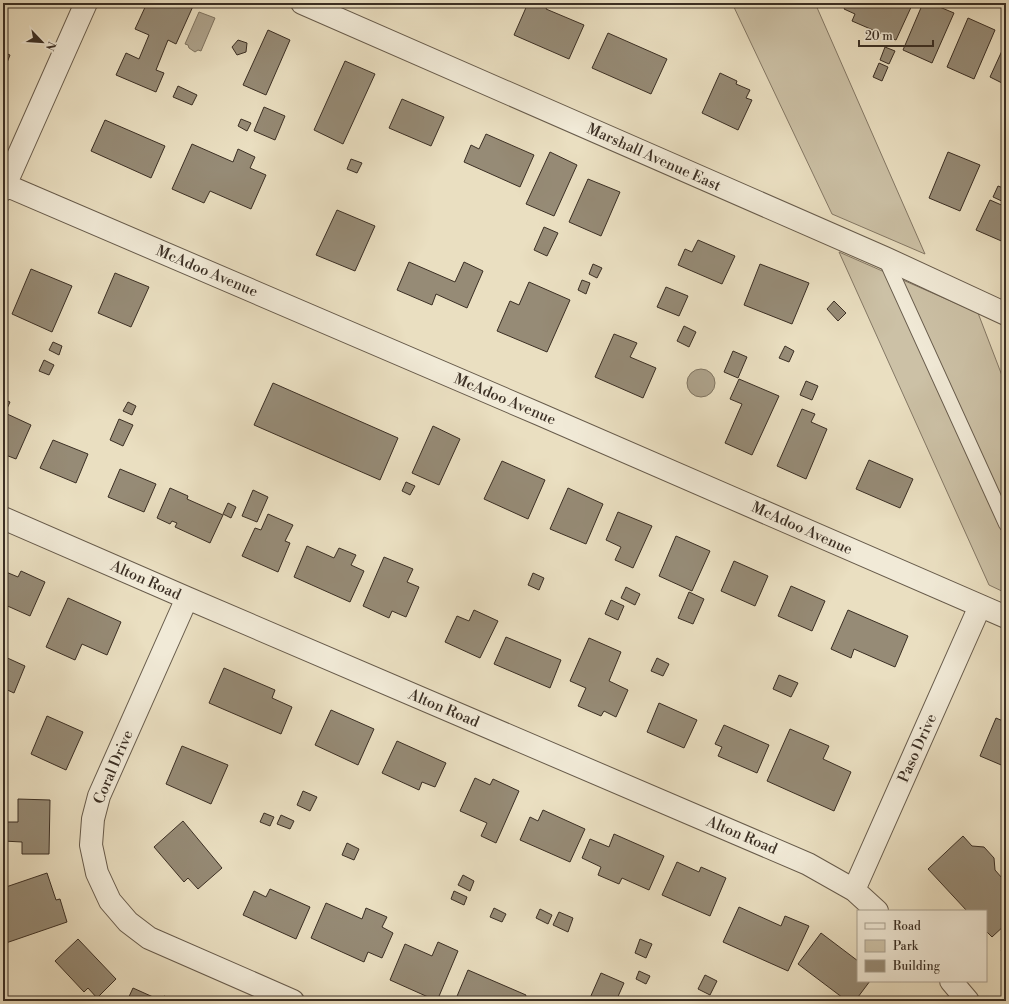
<svg xmlns="http://www.w3.org/2000/svg" width="1009" height="1004" viewBox="0 0 1009 1004" font-family="'Libre Bodoni',serif">
  <rect width="100%" height="100%" fill="#eadfc1"/>
  <filter id="stains"><feTurbulence type="fractalNoise" baseFrequency=".005" numOctaves="4"/><feColorMatrix values="0 0 0 0 .2 0 0 0 0 .09 0 0 0 0 .02 0 0 0 .5 -.17"/></filter>
  <radialGradient id="worn" r=".72"><stop offset=".6" stop-color="#630" stop-opacity="0"/><stop offset="1" stop-color="#630" stop-opacity=".3"/></radialGradient>
  <path fill="#ccc1a6" stroke="#847865" d="M732,3h83l110,251 -93,-40z
    M839,252l139,61 28,73v207l-17,-8z"/>
  <path fill="#aea38c" stroke="#807562" d="M199,12l16,6 -14,33 -3,-1 -3,2 -6,-4 -1,-3 -3,-1z
    M687 383a14 14 0 1 1 28 0a14 14 0 1 1-28 0Z"/>
  <path fill="#968b76" stroke="#3b2f24" d="M147,3l47,1 -18,40 -8,-4 -12,30 8,3 -8,19 -40,-17 10,-22 13,6 10,-24 -14,-6z
    M528,3h21l-3,6 38,16 -15,34 -55,-24z
    M847,3h66l-17,37 -44,-19 3,-7 -11,-5z
    M923,3h7l24,10 -22,50 -29,-13z
    M968,18l27,12 -21,49 -27,-12z
    M268,30l22,10 -24,55 -23,-10z
    M608,33l59,26 -16,35 -59,-26z
    M238,40l9,3 -1,9 -9,3 -5,-8z
    M1006,42v43l-16,-8z
    M885,47l10,4 -6,13 -9,-4z
    M3,52l7,3 -7,18z
    M345,61l30,13 -32,70 -29,-14z
    M879,63l9,4 -6,14 -9,-4z
    M720,73l17,8 -1,3 14,6 -4,8 6,2 -14,30 -36,-17z
    M178,86l19,9 -5,10 -19,-8z
    M402,99l42,18 -13,29 -42,-18z
    M264,107l21,9 -10,24 -21,-9z
    M241,119l10,4 -4,8 -9,-5z
    M105,120l60,26 -14,32 -60,-27z
    M486,134l48,21 -14,32 -56,-25 7,-17 8,4z
    M192,144l41,18 5,-13 17,8 -5,11 16,7 -15,34 -41,-18 -6,12 -32,-14z
    M550,152l27,13 -23,51 -28,-12z
    M948,152l32,13 -20,46 -31,-13z
    M351,159l11,4 -5,10 -10,-4z
    M588,179l32,13 -19,44 -32,-14z
    M998,186l8,3v14l-13,-6z
    M990,200l16,7v36l-30,-13z
    M337,210l38,16 -20,45 -39,-16z
    M544,227l14,6 -11,23 -13,-6z
    M698,240l37,16 -13,28 -44,-19 7,-16 7,3z
    M409,262l46,20 9,-20 19,9 -16,37 -31,-14 -4,11 -35,-15z
    M593,264l9,4 -5,10 -8,-4z
    M760,264l49,19 -17,41 -48,-19z
    M31,269l41,17 -20,46 -40,-18z
    M115,273l34,14 -18,40 -33,-14z
    M582,280l8,3 -4,11 -8,-4z
    M529,282l41,18 -23,52 -50,-21 13,-30 9,4z
    M666,287l22,9 -9,20 -22,-9z
    M834,301l12,12 -8,8 -11,-12z
    M684,326l12,6 -7,15 -12,-6z
    M614,334l23,9 -7,14 26,11 -13,30 -48,-21z
    M53,342l9,4 -3,9 -10,-5z
    M785,346l9,5 -5,11 -10,-4z
    M733,351l14,6 -9,21 -14,-6z
    M44,360l10,5 -5,10 -10,-4z
    M739,379l40,17 -27,59 -27,-12 17,-39 -12,-5z
    M806,381l12,5 -6,14 -12,-5z
    M273,383l125,55 -18,42 -126,-55z
    M3,399l7,3 -5,11 26,12 -15,34 -13,-5z
    M128,402l8,4 -4,9 -9,-4z
    M802,409l13,5 -4,8 16,7 -21,50 -29,-13z
    M119,419l14,6 -10,21 -13,-6z
    M433,426l27,13 -21,46 -27,-12z
    M53,440l35,14 -12,29 -36,-15z
    M869,460l44,19 -13,29 -44,-19z
    M502,461l43,19 -17,39 -44,-20z
    M120,469l36,15 -12,28 -36,-15z
    M406,482l9,4 -5,9 -8,-4z
    M170,488l18,8 -1,3 36,16 -13,28 -35,-16 2,-4 -5,-2 -2,3 -13,-6z
    M568,488l35,16 -17,40 -36,-15z
    M253,490l15,7 -11,25 -15,-6z
    M228,503l8,4 -5,11 -8,-4z
    M618,512l34,14 -19,42 -18,-8 6,-13 -15,-7z
    M268,514l25,11 -8,16 5,2 -12,29 -36,-16 13,-28 6,2z
    M676,536l34,15 -18,40 -33,-15z
    M307,546l27,12 5,-10 17,7 -5,10 13,6 -14,31 -56,-25z
    M384,557l29,12 -6,13 12,5 -13,30 -14,-6 -3,7 -26,-12z
    M734,561l34,15 -13,30 -34,-15z
    M21,571l24,11 -15,34 -27,-12v-24l3,-8 12,5z
    M533,573l11,5 -5,12 -11,-5z
    M791,586l34,15 -13,30 -34,-15z
    M626,587l14,7 -5,11 -14,-7z
    M689,592l15,7 -11,25 -15,-6z
    M68,598l53,24 -14,33 -25,-11 -7,16 -29,-13z
    M611,600l13,6 -6,14 -13,-6z
    M474,610l24,11 -18,37 -35,-16 12,-26 12,5z
    M848,610l60,26 -13,31 -41,-18 -3,9 -20,-9z
    M506,637l55,23 -11,28 -56,-24z
    M589,638l32,14 -12,29 19,9 -12,27 -12,-6 -3,5 -23,-10 8,-18 -16,-7z
    M3,656l22,10 -11,27 -11,-5z
    M657,658l12,6 -6,12 -12,-5z
    M224,668l51,22 -3,8 20,9 -11,27 -72,-31z
    M779,675l19,8 -7,14 -18,-8z
    M659,703l38,17 -13,28 -37,-16z
    M331,710l43,19 -16,36 -43,-20z
    M1006,715v52l-26,-11 16,-38 7,3z
    M47,716l36,16 -17,38 -35,-16z
    M724,725l45,20 -12,28 -39,-17 4,-9 -7,-3z
    M790,729l39,17 -6,13 28,13 -17,39 -67,-30z
    M397,741l49,22 -11,24 -13,-5 -3,8 -37,-17z
    M182,746l46,19 -17,39 -45,-20z
    M475,778l15,7 3,-6 26,12 -23,52 -15,-7 6,-13 -27,-12z
    M303,791l14,6 -7,14 -13,-6z
    M18,799l32,1 -1,54h-27v-12l-19,-1v-19h15z
    M543,810l42,19 -15,33 -50,-22 10,-23 8,4z
    M264,813l10,4 -4,9 -10,-4z
    M281,815l13,6 -4,8 -13,-5z
    M183,821l39,47 -24,21 -10,-11 -4,4 -30,-35z
    M614,834l50,22 -15,34 -27,-12 -3,6 -21,-9 3,-8 -19,-9 8,-19 19,8z
    M963,836l9,10 12,1 10,11 1,12 7,8 4,-3v49l-14,13 -6,-6v-20h-19l-39,-42z
    M347,843l12,6 -5,11 -12,-5z
    M677,862l22,10 2,-5 25,11 -16,38 -48,-21z
    M47,873l9,27 4,-1 7,23 -64,22v-56z
    M463,875l11,6 -4,10 -12,-6z
    M270,889l40,18 -14,32 -53,-24 11,-24 12,6z
    M454,891l13,6 -3,8 -13,-6z
    M326,903l36,16 4,-11 21,9 -5,10 11,6 -11,25 -14,-6 -4,10 -53,-24z
    M739,907l42,19 4,-10 24,10 -21,45 -65,-29z
    M494,908l12,6 -4,8 -12,-5z
    M540,909l12,6 -4,9 -12,-6z
    M559,912l14,6 -5,14 -15,-7z
    M821,933l37,28v20h12l-15,20h-8l-49,-37z
    M78,939l38,40 -19,19 -9,-10 -4,4 -29,-31z
    M640,939l12,5 -6,14 -11,-5z
    M438,942l20,9 -21,50 -47,-21 15,-36 27,12z
    M1006,946v11l-5,-7z
    M468,970l58,25 -2,6h-69z
    M639,971l11,5 -4,8 -10,-5z
    M601,973l23,10 -8,18h-20l-6,-3z
    M705,975l12,6 -7,14 -12,-6z
    M133,988l29,13 2,-5 11,5h-48z"/>
  <g fill="none" stroke-linecap="round" stroke-linejoin="round">
    <defs>
      <path id="lane" d="M885,258l121,266"/>
      <path id="street" d="M302,3l583,255 121,56
        M3,184l536,230 467,203
        M3,190l83,-187
        M3,518l184,80 621,266 46,26 23,21
        M187,598l-88,198 -6,23 -2,26 6,28 13,28 18,21 21,16 144,63
        M854,890l126,-284
        M951,981l17,20"/>
    </defs>
    <use href="#lane" stroke="#675b4b" stroke-width="16"/>
    <use href="#street" stroke="#675b4b" stroke-width="24"/>
    <use href="#lane" stroke="#f1ead7" stroke-width="14"/>
    <use href="#street" stroke="#f1ead7" stroke-width="22"/>
  </g>
  <g text-anchor="middle" stroke-width="3" stroke-linejoin="round" paint-order="stroke">
    <g font-size="15" fill="#3b2f24" stroke="#f1ead7">
      <text transform="translate(654 157) rotate(24)" y="5">Marshall Avenue East</text>
      <text transform="translate(207 271) rotate(23)" y="5">McAdoo Avenue</text>
      <text transform="translate(505 399) rotate(23)" y="5">McAdoo Avenue</text>
      <text transform="translate(802 528) rotate(24)" y="5">McAdoo Avenue</text>
      <text transform="translate(146 580) rotate(24)" y="5">Alton Road</text>
      <text transform="translate(444 708) rotate(23)" y="5">Alton Road</text>
      <text transform="translate(917 748) rotate(-66)" y="5">Paso Drive</text>
      <text transform="translate(113 767) rotate(-67)" y="5">Coral Drive</text>
      <text transform="translate(742 835) rotate(23)" y="5">Alton Road</text>
    </g>
  </g>
  <rect width="1009" height="1004" fill="none" stroke="#eadfc1" stroke-width="16"/>
  <rect x="4" y="4" width="1001" height="996" fill="none" stroke="#3b2f24" stroke-width="2"/>
  <rect x="8" y="8" width="993" height="988" fill="none" stroke="#3b2f24"/>
  <rect x="857" y="910" width="130" height="72" fill="#f1ead7" stroke="#a89f8f"/>
  <rect x="865" y="923" width="20" height="6" fill="#f1ead7" stroke="#a89f8f"/>
  <text x="893" y="930" font-size="12" fill="#3b2f24">Road</text>
  <rect x="865" y="940" width="20" height="12" fill="#ccc1a6" stroke="#a89f8f"/>
  <text x="893" y="950" font-size="12" fill="#3b2f24">Park</text>
  <rect x="865" y="960" width="20" height="12" fill="#968b76" stroke="#a89f8f"/>
  <text x="893" y="970" font-size="12" fill="#3b2f24">Building</text>
  <g transform="translate(42 42) rotate(115)" stroke="#f1ead7" stroke-width="3" paint-order="stroke">
  <path d="M0-3L7 15L0 10L-7 15Z" fill="#3b2f24"/>
  <text y="-6" font-size="11" font-weight="bold" text-anchor="middle" fill="#3b2f24">N</text>
  </g>
  <path d="M859 40v6h74v-6" fill="none" stroke="#3b2f24" stroke-width="2"/>
  <text x="865" y="40" font-size="12" fill="#3b2f24" stroke="#f1ead7" stroke-width="3" paint-order="stroke">20 m</text>
  <rect width="100%" height="100%" filter="url(#stains)"/>
  <rect width="100%" height="100%" fill="url(#worn)"/>
</svg>
